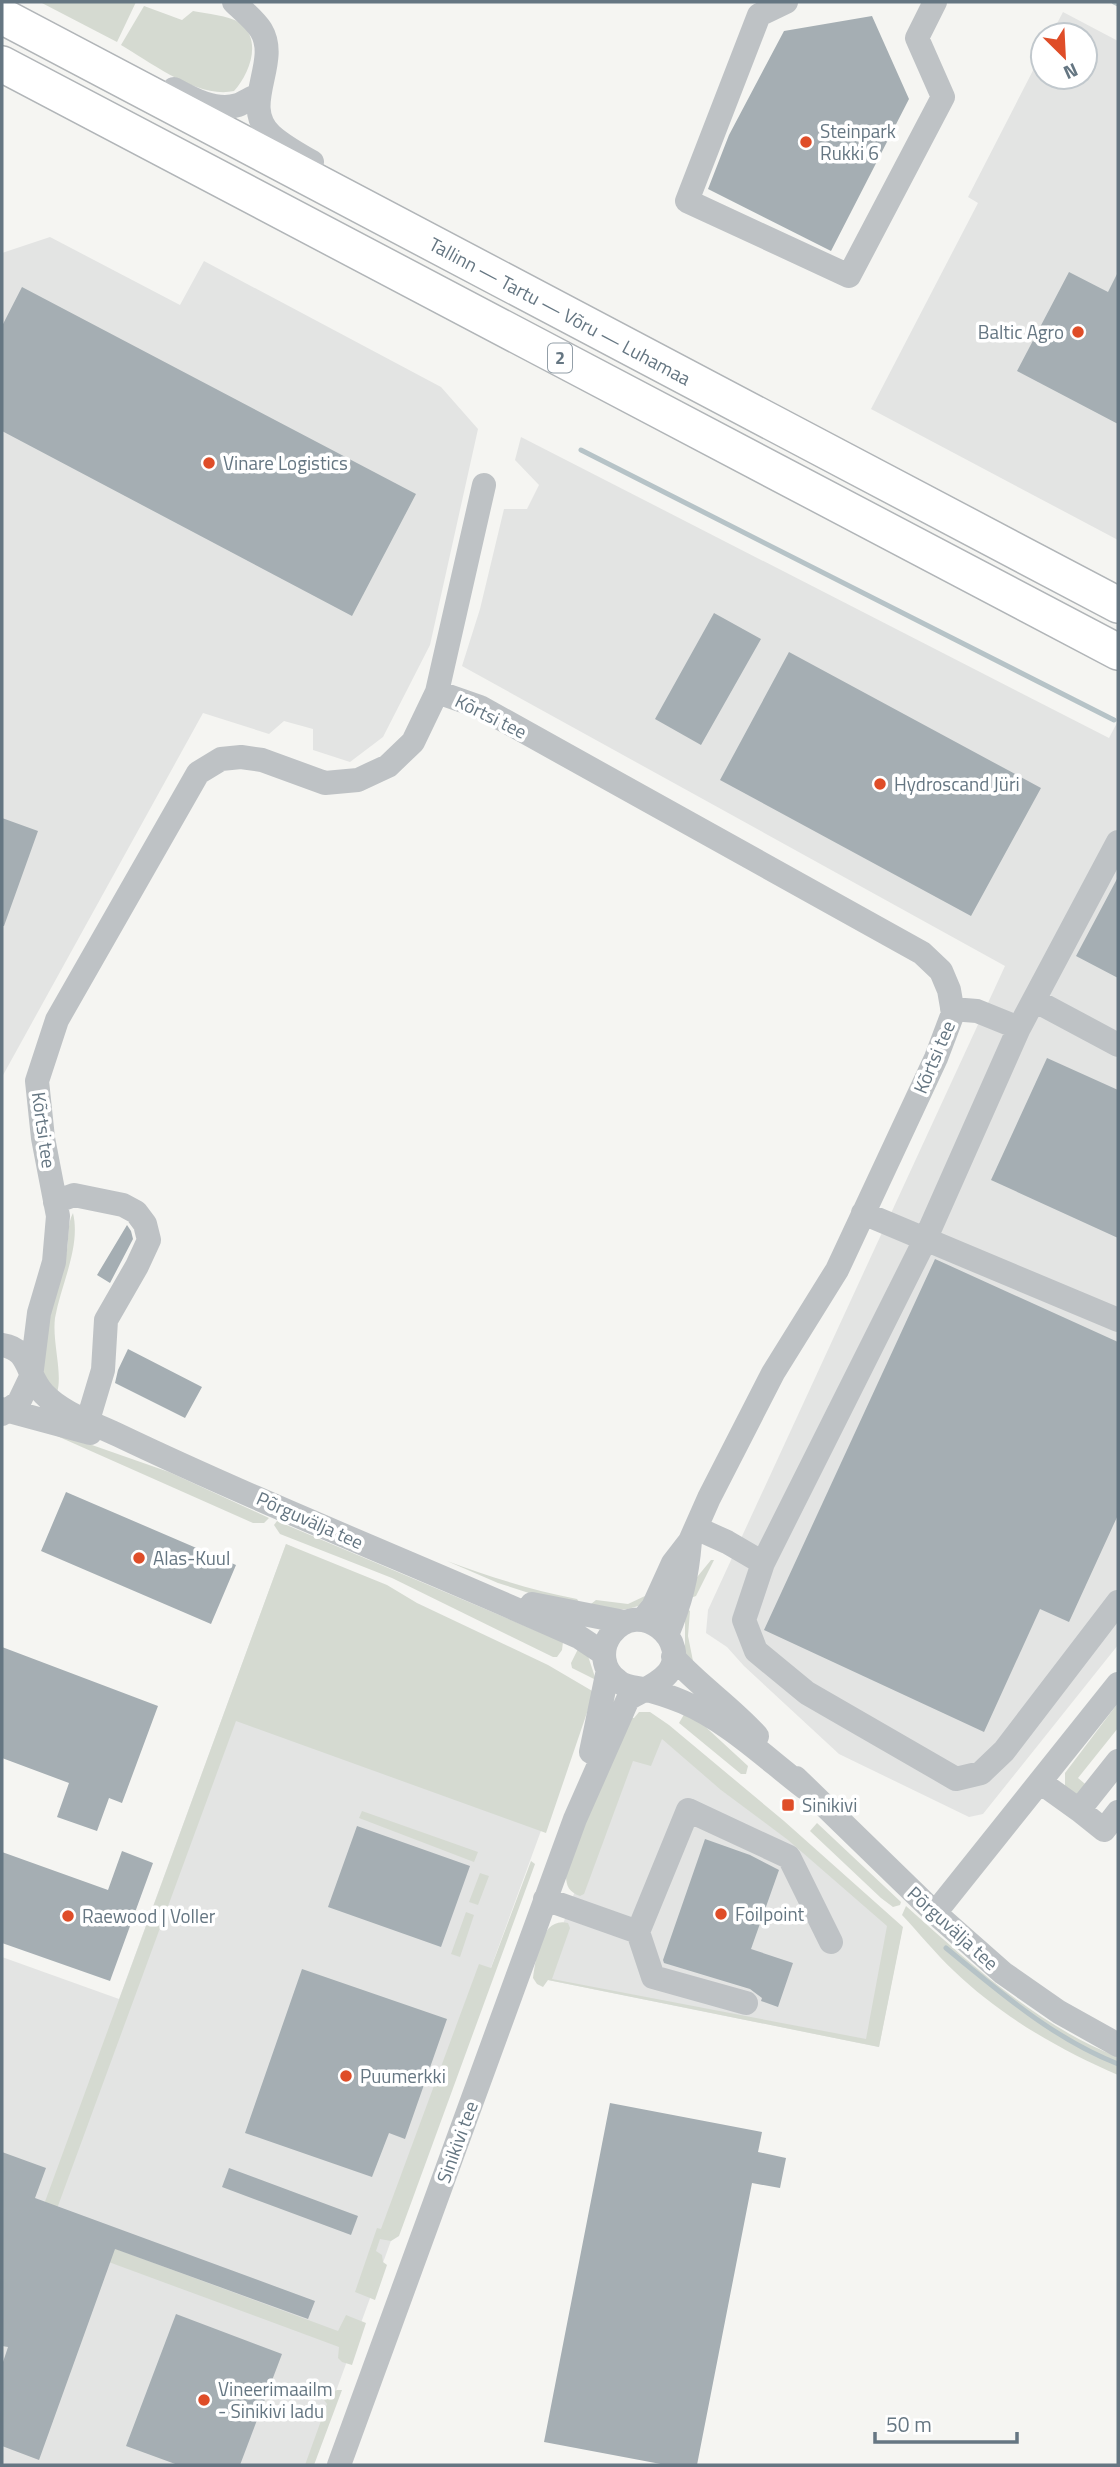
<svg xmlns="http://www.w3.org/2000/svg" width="1120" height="2467" viewBox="0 0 1120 2467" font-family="'Titillium Web',sans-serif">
  <rect width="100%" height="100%" fill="#f5f5f2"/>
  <path fill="#e3e4e3" d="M1063,12l55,29v499l-247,-131 107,-206 -10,-6 75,-146v26h42v-42h-34z
    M50,237l130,68 24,-44 237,126 37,42 -48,216 -47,92 -33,25 -37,-12v-21l-29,-8 -15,13 -66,-21 -201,364v-824z
    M521,437l588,301 9,-17v924l-135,169 -14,3 -130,-63 -95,-88 -17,-19 -21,-14 2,-23 297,-644 -543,-300 18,-57 24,-100h23l12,-24 -24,-25z
    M286,1544l305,150 -282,771h-301l-6,-2v-506l117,42z
    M663,1731l239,199 -23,117 -336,-68 85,-234z"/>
  <path fill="#d5dad1" d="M40,2h96l-19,40z
    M144,6l38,14 11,-9c14,3 35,4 47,12 23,17 9,52 -6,68 -36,8 -82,-28 -113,-46z
    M73,1213c8,34 -12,71 -18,105 -3,24 8,55 2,75 -4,-5 -11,-12 -13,-18 -7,-25 17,-97 23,-125 2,-12 0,-26 6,-37z
    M52,1431l117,41 100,46 -5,5h-11l-196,-87z
    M277,1521l286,121 -1,8 -5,7h-4l-161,-79 -112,-44 -6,-9z
    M286,1544l101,41 30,18 131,62 46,27 -48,141 -310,-112 -185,504 287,106 8,-16 20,8 -14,42 -10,-3 -4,-4 1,-11 -298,-110 -39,105v-23z
    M711,1560h3l-18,36 -8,3 5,-17z
    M447,1561c43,16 84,29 130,38l2,3 -50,-9 -31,-10z
    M645,1596l-2,8c-20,9 -32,6 -52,0l5,-4 32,4z
    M685,1607l5,4 -2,25 5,25 -8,-7z
    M578,1649l10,7 8,24 -24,-12 -1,-5z
    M1118,1703v25l-40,50 12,10 -14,6 -11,-7v-14z
    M686,1711l11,8 51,47 -2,8h-5l-62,-51z
    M639,1712h11l19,13 115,96 119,106 -24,120 -331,-67 -5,7 -6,-3 -4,-6c3,-20 8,-62 35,-55l2,5 -18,51 314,60 21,-113 -99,-86 -67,-50 -59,-51 -11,27 -18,-5 -49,133 -4,2c-11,-4 -14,-10 -14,-21l57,-158 11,1z
    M362,1811l116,41 -4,10 -115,-44z
    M817,1823l84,79 -1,3 -7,2 -12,-9 -71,-67z
    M531,1861l4,3 -136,372 -8,5 -11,-2 -4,12 6,4 1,7 4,3 -12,35 -20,-8 22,-64 4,1 98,-265 12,4z
    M480,1873l9,3 -11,29 -9,-3z
    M906,1906c65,58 130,119 212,151v18c-60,-26 -117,-59 -164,-104 -19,-18 -35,-38 -52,-56z
    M466,1912l8,3 -14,42 -9,-3z
    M337,2390h5l-28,75h-9l22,-61 -5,-7z"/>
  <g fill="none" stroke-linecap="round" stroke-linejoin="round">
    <path stroke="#b6c3c7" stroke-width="5" d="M1114,2l4,2
      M581,450l533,270
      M946,1948c54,44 106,90 172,116"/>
  </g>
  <path fill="#a5aeb3" d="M872,16l37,83 -78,152 -123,-62 21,-54 55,-104z
    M1069,272l39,20 10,-20v152l-101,-53z
    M22,287l394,207 -64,122 -350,-185v-105z
    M714,613l47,26 -60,106 -46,-26z
    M789,652l252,136 -70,128 -251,-136z
    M2,818l36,13 -34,95h-2z
    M1118,877v101l-42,-22z
    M1047,1058l71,32v148l-127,-58z
    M127,1225l4,6 2,8 -23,44 -13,-8z
    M935,1259l183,83v173l-49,107 -29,-13 -56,123 -220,-102z
    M128,1349l74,38 -17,31 -70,-35 3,-13z
    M66,1492l170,73 -25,59 -170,-73z
    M2,1647l156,59 -36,97 -13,-5 -12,33 -40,-14 12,-34 -67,-25z
    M357,1826l113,40 -29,81 -113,-40z
    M705,1839l45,16 29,15 -28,79 42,14 -15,44 -17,-6 1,-3 -12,-9 -86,-26 -1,-3z
    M122,1851l31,12 -43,118 -108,-38v-91l106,38z
    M302,1969l145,50 -42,120 -16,-6 -17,44 -127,-44z
    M610,2103l152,29 -4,20 28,6 -6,30 -28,-5 -55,282h-31l-122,-23z
    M2,2152l44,16 -11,30 280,103 -7,18 -193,-70 -76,211 -37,-14v-81l6,-18 -6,-1z
    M229,2168l129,48 -7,19 -129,-48z
    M176,2314l106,40 -42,111h-62l-52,-19z"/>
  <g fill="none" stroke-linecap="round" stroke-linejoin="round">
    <defs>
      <path id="highway" d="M2,16l1116,589
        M2,64l1116,588"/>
    </defs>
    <use href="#highway" stroke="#b1b5b8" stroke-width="38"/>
    <path stroke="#bec2c5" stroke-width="24" d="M234,2c8,8 21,18 27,28 20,33 -22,75 10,105 12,11 27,19 41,27
      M786,2l-27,13 -72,186 162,75 94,-179 -26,-59 18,-36
      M174,89c18,10 42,23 64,16 6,-2 13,-7 20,-10
      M437,692l47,-207
      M1118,842l-99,186 -94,212 -162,323 -19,57 12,31 51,42 149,86 25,-6 23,-22 114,-149
      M1034,1000l84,45
      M952,1009l25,2 42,17
      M55,1202l19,-7 49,10 13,7 9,12 4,16 -12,26 -31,54 -3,50 -15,50
      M863,1213l255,107
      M2,1345c29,4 24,31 42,49 19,20 49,29 74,41 151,72 307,133 461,202l24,16
      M2,1409l88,24
      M2,1414l17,-12 12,-25 8,-64 15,-51 4,-46 -15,-78 -6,-57 20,-61 141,-247 23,-14 20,-2 21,3 63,23 33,-3 30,-14 25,-24 24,-50 43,15 442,246 19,18 8,19 4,23 -17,45 -99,212 -64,103 -64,125 -19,43 -17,22 -20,44 -10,12
      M696,1528l31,14 36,21
      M532,1604l92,18
      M667,1635c14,-34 20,-57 23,-94
      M673,1657c26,29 58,50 84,79
      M591,1752l17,-82
      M1118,1761l-39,49 25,20 14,-18
      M796,1778l139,135 68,60 56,39 59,33
      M1040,1782l39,28
      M545,1899l93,33 50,-122 101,47 42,85
      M935,1913l183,-229
      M638,1932l15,45 93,26
      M339,2465l236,-646 53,-120c13,-8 30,-14 40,-26 24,-31 -28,-77 -57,-39 -11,15 -9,36 7,47 7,6 16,6 25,8 13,3 28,8 40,13 45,19 84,57 122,86"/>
    <use href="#highway" stroke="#fff" stroke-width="35"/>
  </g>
  <g fill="#df4d28" stroke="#fff" stroke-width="2.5">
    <circle cx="806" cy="142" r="7"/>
    <circle cx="1078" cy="332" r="7"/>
    <circle cx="209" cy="463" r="7"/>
    <circle cx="880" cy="784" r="7"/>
    <circle cx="139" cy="1558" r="7"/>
    <rect x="781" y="1798" width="14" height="14" rx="3.5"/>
    <circle cx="721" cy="1914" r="7"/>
    <circle cx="68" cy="1916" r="7"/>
    <circle cx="346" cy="2076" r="7"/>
    <circle cx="204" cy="2400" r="7"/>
  </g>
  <g text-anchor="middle" stroke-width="7" stroke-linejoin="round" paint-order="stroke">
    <rect fill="#fff" stroke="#939fa8" stroke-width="2" x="548" y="343.5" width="24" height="29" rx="5"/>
    <g font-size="18" font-weight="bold" fill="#657682">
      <text x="560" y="364">2</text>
    </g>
    <g font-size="19" fill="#657682" stroke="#fff" text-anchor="start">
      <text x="820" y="138">Steinpark<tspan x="820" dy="22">Rukki 6</tspan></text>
      <text x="1064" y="339" text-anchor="end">Baltic Agro</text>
      <text x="223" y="470">Vinare Logistics</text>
      <text x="894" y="791">Hydroscand Jüri</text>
      <text x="153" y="1565">Alas-Kuul</text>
      <text x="802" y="1812">Sinikivi</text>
      <text x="735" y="1921">Foilpoint</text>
      <text x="82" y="1923">Raewood | Voller</text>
      <text x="360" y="2083">Puumerkki</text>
      <text x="218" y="2396">Vineerimaailm<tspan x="218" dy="22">- Sinikivi ladu</tspan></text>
    </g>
    <g font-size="19" fill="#657682" stroke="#fff">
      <text transform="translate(560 311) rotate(28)" y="7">Tallinn — Tartu — Võru — Luhamaa</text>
      <text transform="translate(491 716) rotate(26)" y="7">Kõrtsi tee</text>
      <text transform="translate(934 1057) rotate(-67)" y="7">Kõrtsi tee</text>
      <text transform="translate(44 1130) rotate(82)" y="7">Kõrtsi tee</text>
      <text transform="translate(310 1520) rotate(24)" y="7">Põrguvälja tee</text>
      <text transform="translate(953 1928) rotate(42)" y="7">Põrguvälja tee</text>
      <text transform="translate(457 2142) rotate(-70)" y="7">Sinikivi tee</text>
    </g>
  </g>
  <rect width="1120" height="2467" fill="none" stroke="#657682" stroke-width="7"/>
  <g transform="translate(1064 56) rotate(156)"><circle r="33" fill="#ffffff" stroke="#c1c8cd" stroke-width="2"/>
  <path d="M0-5L12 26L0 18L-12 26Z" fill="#df4d28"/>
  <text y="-10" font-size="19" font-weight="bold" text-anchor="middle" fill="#657682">N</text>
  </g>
  <path d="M875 2432v10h142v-10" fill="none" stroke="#657682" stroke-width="3.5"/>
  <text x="886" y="2432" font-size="21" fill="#657682" stroke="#ffffff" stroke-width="5" paint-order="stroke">50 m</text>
</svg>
